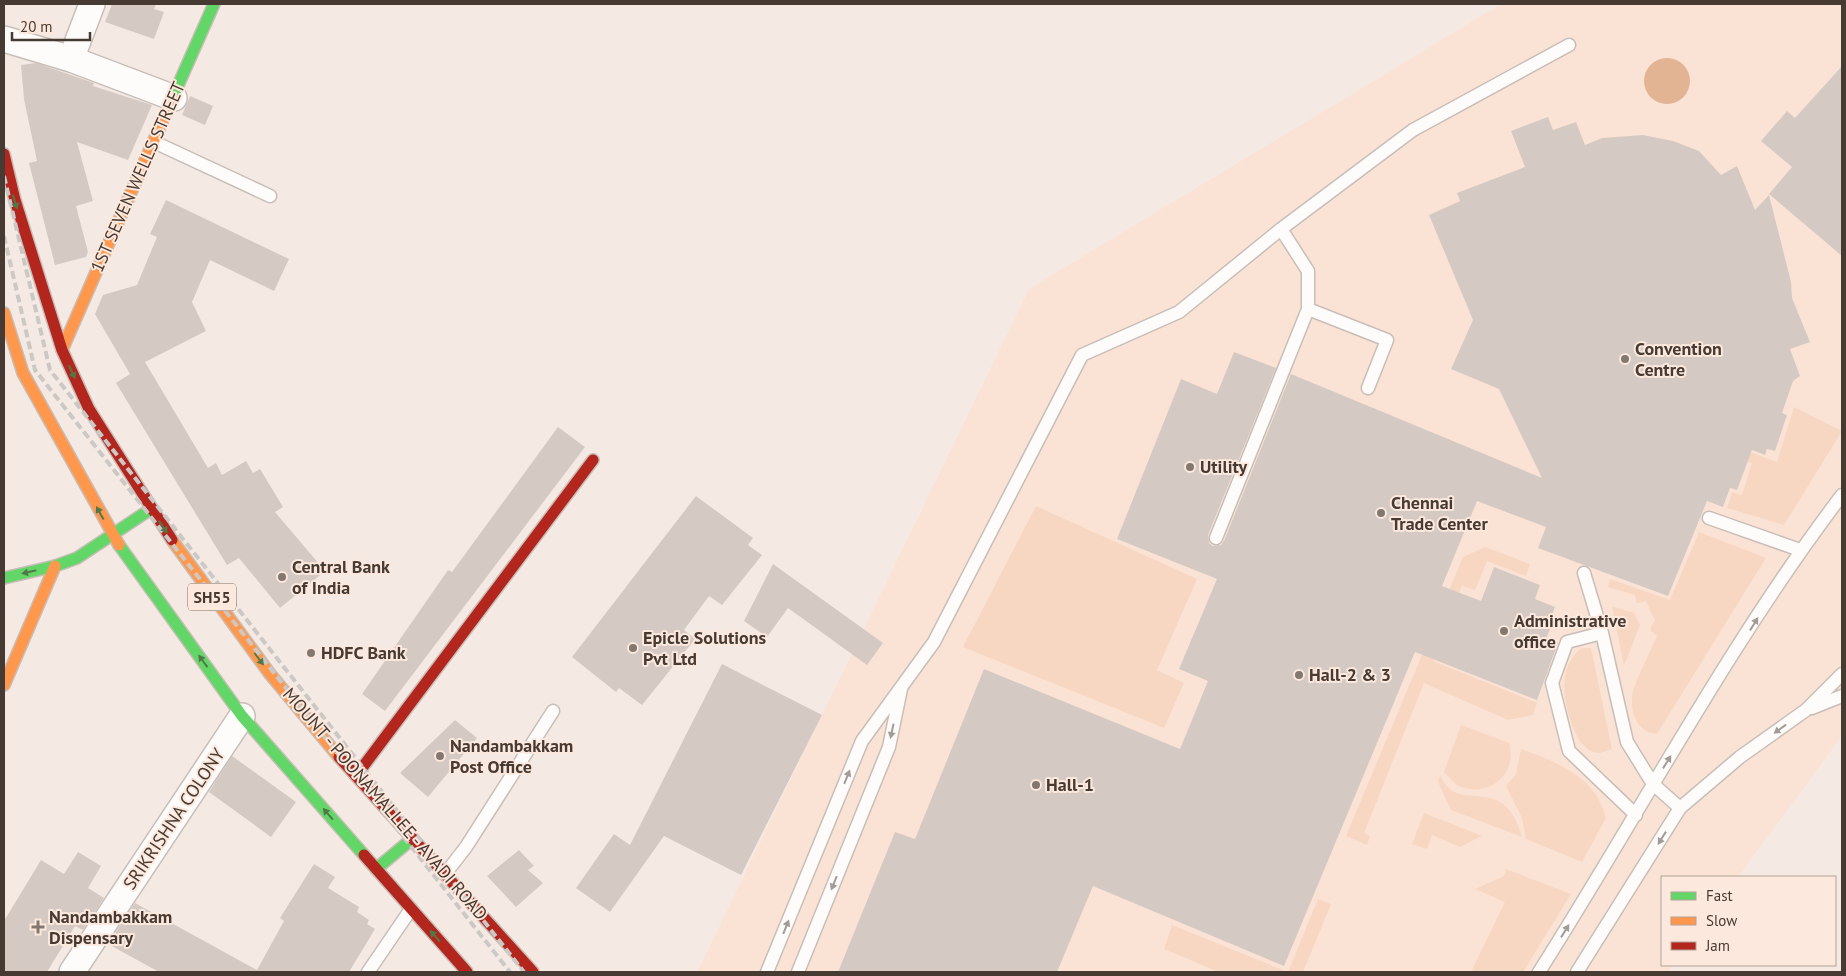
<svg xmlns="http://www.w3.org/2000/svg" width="1846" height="976" viewBox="0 0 1846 976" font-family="'PT Sans',sans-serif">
  <rect width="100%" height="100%" fill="#f5eae3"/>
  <path fill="#fae3d5" d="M1501,4h341v732l-104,141h-76v88h11l-6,7h-970l332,-683z"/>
  <path fill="#f7d7c1" d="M1794,407l48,24 -58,94 -57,-17 5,-16 10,3 10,-32 -9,-2 4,-10 30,11z
    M1036,506l161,73 -40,91 27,13 -20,45 -201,-81z
    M1699,532l67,26 -109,176c-19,-1 -26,-19 -25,-37 1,-12 19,-47 25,-61l-6,-5v-5l4,-5 -9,-20 -7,2 -3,-1 -1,-7 -27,-8 2,-8 60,21z
    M1485,547l45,17 -4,12 -39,-15 -12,29 -13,-4 -29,75 104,42 -4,12 -25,5 -84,-37 -60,150 6,3 -3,9 -21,-9 117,-279z
    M1612,606l22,7 6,12 -16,41z
    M1582,648h9l21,101c-6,2 -13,6 -19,3 -20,-7 -32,-56 -28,-76 2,-11 8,-22 17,-28z
    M1461,725l48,18c10,30 -21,56 -50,43 -6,-3 -10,-9 -15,-14z
    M1521,749c36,13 75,28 85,69l-24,44 -56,-23 -4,-21 -16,-32 10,-12z
    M1440,775c18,43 64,-6 82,62l-71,-27 -13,-28z
    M1424,813l58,23 -22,11 -28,-12 -5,14 -15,-5z
    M1506,869l65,25 -48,78h-52l34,-70 -30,-13 29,-13z
    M1318,899l13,5 -28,68h-84l-55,-23 8,-24 116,47z"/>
  <path fill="#e3b494" d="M1644 81a23 23 0 1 1 46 0a23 23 0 1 1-46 0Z"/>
  <path fill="#d5cac3" d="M112,4h44l-2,5 10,3 -10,27 -49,-17z
    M36,63l58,20 -1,3 59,19 -24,55 -51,-18 16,59 -17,5 12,46 -2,5 -31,8 -26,-102 8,-2 -13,-62 -3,-34z
    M1842,66v190l-73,-62 23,-27 -31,-26 26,-30 8,7z
    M190,96l23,10 -8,19 -23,-10z
    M1548,117l5,13 23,-8 9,23 17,-7 41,-3 30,6 26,10 22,24 16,-9 18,44 14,-15 22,87 1,16 18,44 -20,7 10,27 -7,5 -11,32 5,2 -12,36 -8,-2 -2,6 -13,-5 -15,40 -7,-2 -7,19 -16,-6 -39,95 -130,-48 8,-21 -69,-26 -35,85 39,15 13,-34 46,18 -5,14 20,8 -6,15 3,2 -6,15 12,4 -21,57 -122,-48 -131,314 -191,-80 -36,86h-219l57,-140 20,7 69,-170 196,80 28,-68 -29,-12 38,-90 -100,-40 64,-160 36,15 17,-42 42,16 -68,167 1,8 4,3 8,-1 3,-4 67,-167 251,104 -43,-89 -48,-20 22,-49 -44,-105 31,-14 -3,-8 68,-26 -14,-36z
    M166,200l123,59 -15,32 -64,-31 -18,42 14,29 -61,31 63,106 8,-5 6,12 24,-14 7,12 7,-4 23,38 -8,5 50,59 -45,37 -41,-50 -12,7 -111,-182 14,-9 -35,-60 8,-19 34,-10 20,-48 -7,-3z
    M558,427l27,20 -200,264 -23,-17 86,-124 4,2z
    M696,496l57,42 -5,7 14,10 -40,50 -13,-9 -25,34 11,9 -53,66 -23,-17 -3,4 -44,-35z
    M773,564l110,79 -16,22 -79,-57 -21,29 -23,-16z
    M722,664l100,51 -81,160 -77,-39 -54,76 -34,-24 38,-54 16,11z
    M455,720l22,18 -49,59 -28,-24z
    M232,756l64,46 -25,35 -62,-45z
    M519,850l15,16 -6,4 15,13 -27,24 -29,-31z
    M78,852l23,14 -13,22 16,10 -21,32 -8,-4 -28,46h-43v-51l37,-61 23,14z
    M314,864l21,13 -7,11 31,19 -2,5 12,8 -2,4 8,5 -26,43h-190l-51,-28 27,-41 122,67 27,-49 -4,-3z"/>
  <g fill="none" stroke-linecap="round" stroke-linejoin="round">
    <defs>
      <path id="lane" d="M154,142l116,54
        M1281,229l27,42v38l79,31 -19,48
        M1709,518l91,32
        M1216,538l92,-229
        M1584,573l18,60 25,109 26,42 27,24
        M1602,633l-35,9 -15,41 17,68 67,64
        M1812,708l30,-12
        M445,874l21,-27 87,-136
        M368,972l43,-63
        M767,972l95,-231 72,-99 148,-287 97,-43 102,-83 132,-99 156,-85
        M798,972l91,-225 12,-58
        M1539,972c101,-159 189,-327 303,-477
        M1577,972l103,-164 60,-51 66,-47 36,-36"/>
      <path id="street" d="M4,39l67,20 103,39
        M71,59l21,-55
        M72,972l170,-256"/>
      <path id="fast" d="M172,99l42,-95
        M119,545l123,171 122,139
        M4,578l51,-12 22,-8 74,-49
        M376,869l36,-30"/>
      <path id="slow" d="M4,313l19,60 96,172
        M62,350l110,-251
        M172,540l98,134 69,83
        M4,685l51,-119"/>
      <path id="jam" d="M4,154l11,46 47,150 27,59 83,131
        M339,757l194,215
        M356,776l237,-316
        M364,855l103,117"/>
    </defs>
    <use href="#lane" stroke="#c8beb7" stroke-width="15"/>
    <use href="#street" stroke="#c8beb7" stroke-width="28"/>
    <use href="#fast" stroke="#c8beb7" stroke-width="14"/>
    <use href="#slow" stroke="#c8beb7" stroke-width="14"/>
    <use href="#jam" stroke="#c8beb7" stroke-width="14"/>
    <use href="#lane" stroke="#fefcfb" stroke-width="12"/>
    <use href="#street" stroke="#fefcfb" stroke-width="25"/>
    <use href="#fast" stroke="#63d668" stroke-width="11"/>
    <use href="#slow" stroke="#ff974d" stroke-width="11"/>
    <use href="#jam" stroke="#b3261e" stroke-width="11"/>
    <path stroke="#cbc8c6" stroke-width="4" stroke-dasharray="8 4" stroke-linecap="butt" d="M4,176l46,194 474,602
      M4,236l31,134 475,602"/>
  </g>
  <defs><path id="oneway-solid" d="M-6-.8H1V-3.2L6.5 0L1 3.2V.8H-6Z" transform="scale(1.25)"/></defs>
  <g fill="#527848">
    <use href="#oneway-solid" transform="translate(15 202) rotate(74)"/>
    <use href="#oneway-solid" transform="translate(72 372) rotate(65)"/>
    <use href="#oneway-solid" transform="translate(100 513) rotate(-119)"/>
    <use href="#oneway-solid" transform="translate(163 527) rotate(57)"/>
    <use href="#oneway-solid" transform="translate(29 572) rotate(167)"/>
    <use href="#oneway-solid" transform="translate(259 659) rotate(53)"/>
    <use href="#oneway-solid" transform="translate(203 661) rotate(-126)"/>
    <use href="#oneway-solid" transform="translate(328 814) rotate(-131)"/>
    <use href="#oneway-solid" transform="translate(435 936) rotate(-131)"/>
  </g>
  <g fill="#a29b96">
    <use href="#oneway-solid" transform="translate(1754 624) rotate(-58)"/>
    <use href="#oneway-solid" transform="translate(1780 729) rotate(144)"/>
    <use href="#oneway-solid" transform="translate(892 731) rotate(102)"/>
    <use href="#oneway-solid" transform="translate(1667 762) rotate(-58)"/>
    <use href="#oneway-solid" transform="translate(847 777) rotate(-68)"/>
    <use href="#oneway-solid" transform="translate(1662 838) rotate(122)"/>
    <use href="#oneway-solid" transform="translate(834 883) rotate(112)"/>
    <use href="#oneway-solid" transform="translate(786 927) rotate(-68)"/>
    <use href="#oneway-solid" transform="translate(1565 931) rotate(-58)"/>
  </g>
  <g fill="#837870" stroke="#fce8dc" stroke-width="2">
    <circle cx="1625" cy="359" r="5"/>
    <circle cx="1190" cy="467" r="5"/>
    <circle cx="1381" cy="513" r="5"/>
    <circle cx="282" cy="577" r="5"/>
    <circle cx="1504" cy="631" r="5"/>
    <circle cx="633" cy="648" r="5"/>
    <circle cx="311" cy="653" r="5"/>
    <circle cx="1299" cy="675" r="5"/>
    <circle cx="440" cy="756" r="5"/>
    <circle cx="1036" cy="785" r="5"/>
    <path d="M35.5 919.5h5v5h5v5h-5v5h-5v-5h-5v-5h5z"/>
  </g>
  <g text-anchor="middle" stroke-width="4" stroke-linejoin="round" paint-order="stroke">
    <rect fill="#fce8dc" stroke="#7d6e65" stroke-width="1" x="188" y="583.5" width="48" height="27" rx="4"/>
    <g font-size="16" font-weight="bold" fill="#463a32">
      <text x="212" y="603">SH55</text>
    </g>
    <g font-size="18" fill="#463a32" stroke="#fce8dc">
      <text transform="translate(138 177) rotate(-66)" y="6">1ST SEVEN WELLS STREET</text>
      <text transform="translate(385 804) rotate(49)" y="6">MOUNT - POONAMALLEE - AVADI ROAD</text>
      <text transform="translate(174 819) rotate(-56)" y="6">SRIKRISHNA COLONY</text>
    </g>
    <g font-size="18" font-weight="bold" fill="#463a32" stroke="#fce8dc" text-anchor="start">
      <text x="1635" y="355">Convention<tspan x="1635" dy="21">Centre</tspan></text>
      <text x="1200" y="473">Utility</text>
      <text x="1391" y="509">Chennai<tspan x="1391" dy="21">Trade Center</tspan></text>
      <text x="292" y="573">Central Bank<tspan x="292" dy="21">of India</tspan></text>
      <text x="1514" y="627">Administrative<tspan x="1514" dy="21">office</tspan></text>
      <text x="643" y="644">Epicle Solutions<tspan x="643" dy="21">Pvt Ltd</tspan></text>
      <text x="321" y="659">HDFC Bank</text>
      <text x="1309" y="681">Hall-2 &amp; 3</text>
      <text x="450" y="752">Nandambakkam<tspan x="450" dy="21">Post Office</tspan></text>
      <text x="1046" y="791">Hall-1</text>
      <text x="49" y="923">Nandambakkam<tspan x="49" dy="21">Dispensary</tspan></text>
    </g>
  </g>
  <rect width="1846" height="976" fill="none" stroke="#463a32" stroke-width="10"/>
  <rect x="1661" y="876" width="175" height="90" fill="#fce8dc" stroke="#b3a298"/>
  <rect x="1671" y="892" width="25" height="8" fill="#63d668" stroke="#b3a298"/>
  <text x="1706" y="901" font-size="15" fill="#463a32">Fast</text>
  <rect x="1671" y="917" width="25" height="8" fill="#ff974d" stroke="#b3a298"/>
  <text x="1706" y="926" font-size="15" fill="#463a32">Slow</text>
  <rect x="1671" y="942" width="25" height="8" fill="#b3261e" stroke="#b3a298"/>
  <text x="1706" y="951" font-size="15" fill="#463a32">Jam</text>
  <path d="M12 32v8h78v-8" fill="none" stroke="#463a32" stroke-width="2.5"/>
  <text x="20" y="32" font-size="15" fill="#463a32" stroke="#fce8dc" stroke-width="4" paint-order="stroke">20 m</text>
</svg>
